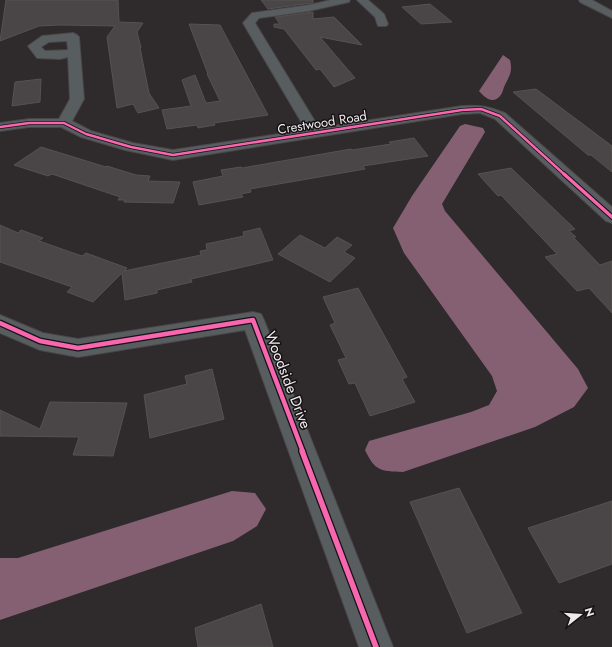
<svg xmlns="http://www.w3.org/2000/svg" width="612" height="647" viewBox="0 0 612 647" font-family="Jost,sans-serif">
  <rect width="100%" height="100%" fill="#2f2a2c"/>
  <path fill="#856073" d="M503,55l7,5c3,13 -1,16 -6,27 -1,3 -2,7 -4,9 -7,9 -16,1 -21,-5z
    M465,124l18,4 2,4 -43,72 3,7 133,158 10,19 -14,19 -39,20 -132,45c-23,-1 -28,-1 -38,-22l4,-9 102,-29 18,-7 8,-14 -5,-15 -88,-123 -11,-25 19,-32 48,-70z
    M232,491l23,2 11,16 -9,17 -24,15 -233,79v-62h18z"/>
  <path fill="#4a4647" stroke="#555253" d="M6,0h112l1,22 24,1 -6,9 4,16h-1l9,45 10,15 -21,5 -5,-9 -16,4 -10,-71 8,-11 -55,-1 -21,1 -39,15z
    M261,0h52v3l-45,6z
    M430,4l22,18 -31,2 -19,-17z
    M313,12v7l21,-2 28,28 -42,-8 35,41 -21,9 -14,-18 -4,1 -32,-41 -10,-2v-3h6l-5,-7z
    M189,24l31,1 48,90 -54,8 1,2 -17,3 -1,-3 -30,4 -5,-19 29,-4 -9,-26 13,-5 11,28 14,-2 -13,-27h1z
    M41,79l-1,23 -28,4 3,-24z
    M536,89l76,57v26l-21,-17h-3l-75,-63z
    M414,138l14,18 -65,10 2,3 -115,20 1,3 -10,2 2,3 -44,8 -6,-23 30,-6 -2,-6 20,-3 1,1 109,-19 1,1 39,-6 -2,-2z
    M41,147l65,20 1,-1 29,9 14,1 -2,5 32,1 -7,21 -49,-1 1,-2h-7l2,-3 -68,-23 -4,2 -34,-11z
    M511,168l64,61 -6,2 7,6h-3l27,28 12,-4v52l-23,-25 -12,3 -32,-34 12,-3 -56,-59 -3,1 -20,-22z
    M0,225l18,8 3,-3 22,8 -4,3 43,15 4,-3 41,15 -3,3 77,-16 -1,-4 7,-1 -1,-6 38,-8 -1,-4 17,-4 13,32 -82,19 1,3 -35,8v3l-32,7 -3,-27 -29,29 -26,-10 5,-5 -72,-25z
    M300,235l25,13 12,-11 15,8 -8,7 11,6 -25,24 -52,-28z
    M358,288l49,89 -5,2 13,23 -45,14 -15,-33 -6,1 -11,-24 8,-2 -16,-33 5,-2 -12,-26z
    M212,369l12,50 -74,19 -6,-43 43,-11 -2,-8z
    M50,402l77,1 -14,53 -40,-1 6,-18 -79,-1v-26l40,19z
    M459,488l63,125 -55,20 -57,-131z
    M612,501v63l-53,19 -31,-55z
    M261,604l12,43h-75l-3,-19z"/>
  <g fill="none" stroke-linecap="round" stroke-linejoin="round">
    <defs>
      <path id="street" d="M331,0h19l-1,2 -40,9 -50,7 -4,5 64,105 143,-22c19,-1 25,0 43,7l107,94v16l-6,-2 -111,-102 -15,-6 -18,1 -289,46 -48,-10 -44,-13 -20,-10h-32l-29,4v-8l29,-4h30l11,-20 -2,-42 -8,2 -23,-1 -9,-12 14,-10 31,-3 4,2 2,2 5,62 -12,22 19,10 42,12 40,7 133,-20 -63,-107 9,-10 57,-8zM67,41l1,9 -23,1 -4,-4 8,-5z
        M357,0h11l16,14 4,10 -2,2h-8l-3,-9z
        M579,0h13l20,11v7l-32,-16z
        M253,312l8,2 3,6 129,327h-34l-114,-317 -167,27 -38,-7 -40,-17v-18l43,18 35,6z"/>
    </defs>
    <use href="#street" stroke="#494647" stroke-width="2"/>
    <use href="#street" fill="#585d5f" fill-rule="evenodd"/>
    <defs>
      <path id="cycleway-far3" d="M0,127l29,-4h35l22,11 45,13 42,8 289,-45 19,-1 19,7 65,59"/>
      <path id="cycleway-far2" d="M564,174l48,43"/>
      <path id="cycleway-far1" d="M0,323l40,18 38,7 175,-28 50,132"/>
      <path id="cycleway" d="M302,451l74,196"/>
    </defs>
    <use href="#cycleway-far3" stroke="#161214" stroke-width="4"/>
    <use href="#cycleway-far2" stroke="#161214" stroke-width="5.5"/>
    <use href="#cycleway-far1" stroke="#161214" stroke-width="7"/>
    <use href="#cycleway" stroke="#161214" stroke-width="8"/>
    <use href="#cycleway-far3" stroke="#f766af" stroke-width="2.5"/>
    <use href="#cycleway-far2" stroke="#f766af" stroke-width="3.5"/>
    <use href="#cycleway-far1" stroke="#f766af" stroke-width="4.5"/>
    <use href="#cycleway" stroke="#f766af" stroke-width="5.5"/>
  </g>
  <g text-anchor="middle" stroke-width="3" stroke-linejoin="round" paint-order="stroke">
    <g font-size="13" fill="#eeeaec" stroke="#161214">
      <text transform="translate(322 122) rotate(-9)" y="5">Crestwood Road</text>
    </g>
    <g font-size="15" fill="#eeeaec" stroke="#161214">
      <text transform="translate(288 380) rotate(69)" y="5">Woodside Drive</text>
    </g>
  </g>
  <g transform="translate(580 615) rotate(73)" stroke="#161214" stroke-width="3" paint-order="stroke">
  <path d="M0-3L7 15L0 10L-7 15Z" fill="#eeeaec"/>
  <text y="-6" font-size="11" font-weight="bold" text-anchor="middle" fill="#eeeaec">N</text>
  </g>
</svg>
